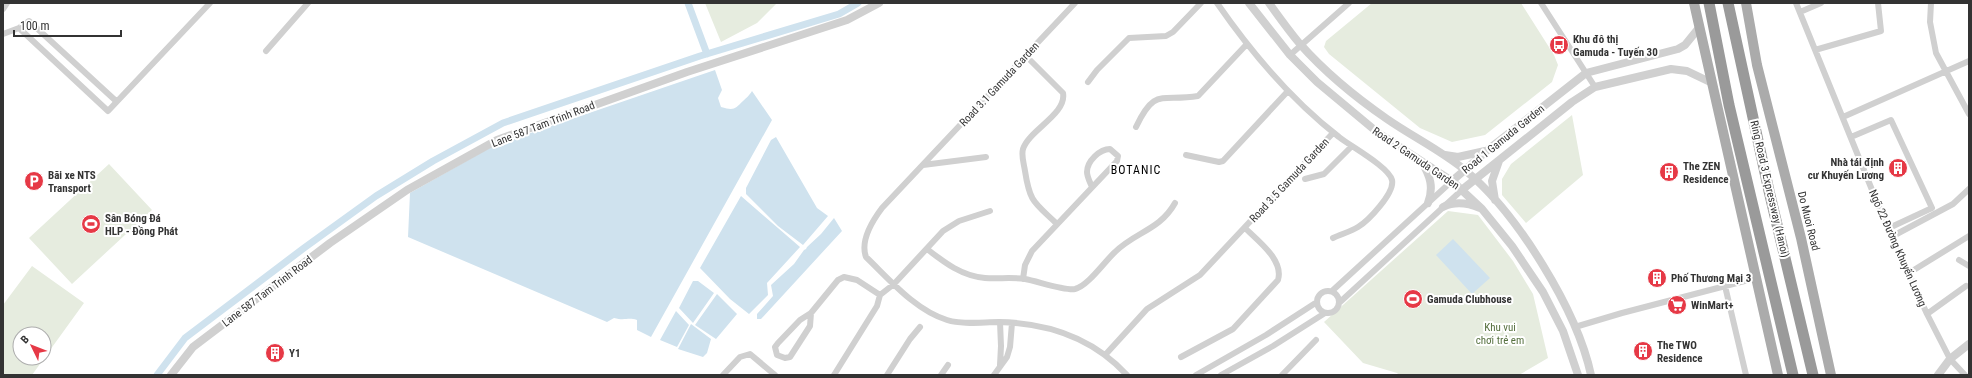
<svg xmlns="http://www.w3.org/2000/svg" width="1972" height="378" viewBox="0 0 1972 378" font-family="'Roboto Condensed',sans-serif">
  <rect width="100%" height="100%" fill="#fff"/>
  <path fill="#e6ecdf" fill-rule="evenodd" d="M705,3h72l-20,20 -36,19z
    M1372,3h149l33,52 4,10 -6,17 -67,53 -33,7 -32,-14 -91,-74 -5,-7 2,-6z
    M1572,115l11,60 -57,48 -24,-28v-16l9,-15z
    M109,164l43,46 -80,74 -43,-46z
    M1448,211l30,4 35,46 20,33 15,64 -29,17h-120l-2,-2 -34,-10 -39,-41z
    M32,266l52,37 -52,72h-29v-70zM20,334h24v24h-24z"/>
  <path fill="#cfe2ee" d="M715,70l7,20 -4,8 3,9c13,4 14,2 22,-6 4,-4 6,-5 9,-10l20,29 -121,217 -14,-7v-10c-9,-3 -12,1 -23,-2l-7,4 -199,-85 2,-44 83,-47z
    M776,137l41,71 11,8 -25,29 -25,-19 -32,-32v-6l25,-48z
    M741,196l59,51 -33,36 1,12 -19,19 -19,-15 -30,-31z
    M834,218l8,13 -81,88h-4v-5l16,-18 -2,-11 23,-21 10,-14 2,-1 1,-2 14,-13z
    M1453,239l37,39 -18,16 -36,-39z
    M693,281h5l16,12 -21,30 -14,-15z
    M717,294l20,20 -21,25 -21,-14z
    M676,311l13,14 -12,22 -17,-7z
    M691,324l20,15 -4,14 -4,4 -25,-8z"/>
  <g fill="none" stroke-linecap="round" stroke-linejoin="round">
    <path stroke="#cfe2ee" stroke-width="7" d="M688,3l19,51
      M157,375l28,-37 119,-90 72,-52 57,-35 70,-38 197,-67 139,-42 19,-11"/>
    <path stroke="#d0d0d0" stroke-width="6" d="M1075,3l-193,205c-9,12 -22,33 -16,49 24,23 49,53 81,63 16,5 36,2 52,2 50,1 94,16 128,53
      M1217,3c34,49 74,97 122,134 11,9 50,30 53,43 3,13 -24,41 -34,47 -8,5 -17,7 -25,11
      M1541,3l54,84
      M1796,3l85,209 46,102 23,45 15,16
      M1931,3l-1,19 6,31 33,61
      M3,9l4,-6
      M1800,12l21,-9
      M19,28l89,83 102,-108
      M3,34l16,-6 10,-7 87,80
      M1815,50l66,-19 -3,-28
      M266,51l42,-48
      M1290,55l59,-52
      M1026,56l37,37c4,21 -34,37 -40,56 -2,7 1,15 2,22 5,32 9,31 32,53
      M1088,82l9,-12 32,-32 37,-2 7,-4 28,-29
      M1843,117l126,-56
      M1136,127c19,-40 25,-25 62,-31l48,-51
      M1851,137l40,-17 41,88 -43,20
      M1186,155l33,7 4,-1 65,-70
      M923,165l63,-8
      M1305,179l19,-5 27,-27
      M1893,236l60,-32 16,-15
      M927,249c18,14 35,27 58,29 13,1 27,-1 40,1 12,2 40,12 50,10 13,-3 30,-28 40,-37 20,-20 45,-22 60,-49
      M1959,260l10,6
      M1909,273l60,-37
      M1023,279l2,-14 7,-14 85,-90 1,-5 -8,-7c-10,0 -23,12 -23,23 0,5 3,10 5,15
      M1725,286l21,89
      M1317 302a11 11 0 1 1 22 0a11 11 0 1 1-22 0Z
      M1332,291l120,-110
      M1339,303l124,-114
      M811,313l-1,13 -20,31 -5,1 -8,-3 -2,-8 3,-4 22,-23 11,-7 27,-33 6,-3 13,3 23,15
      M1927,314l39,-28
      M1000,322l1,24 -1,19
      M1575,327l47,-14 134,-35
      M1106,354l41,-45 53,-34 133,-142
      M1181,357l52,-28 45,-49c6,-20 -20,-39 -33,-52
      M723,375l17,-18 10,-3 25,21
      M834,375l43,-69 3,-11 14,-11 49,-53 16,-10 31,-10
      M887,375l23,-36 10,-12
      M941,375l7,-10
      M994,375l13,-18 3,-10 2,-24
      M1196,375l70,-40 51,-33
      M1221,375l52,-29 52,-33
      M1282,375l34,-35"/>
    <path stroke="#d0d0d0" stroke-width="8" d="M1249,3l41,52 27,27 60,50 75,49 30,28 30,37 31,46 20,39 15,44
      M1269,3c10,14 20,28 31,41 24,27 58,55 87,75 26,18 55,32 79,52 51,42 111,139 125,204
      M1445,155l13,2 27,-6
      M1422,162c8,14 12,25 6,41
      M1452,181l37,-32 97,-76 92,-24 7,-4 13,-16
      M1463,189l109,-87 23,-15 76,-18 16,2 23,11
      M1495,200l-3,-19 7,-20
      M1443,207c12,-6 25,-4 37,1
      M171,375l22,-28 137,-104 77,-53 90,-50 190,-68 160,-52 32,-17
      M1938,375l12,-16 19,-15"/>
    <path stroke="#ababab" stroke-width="10" d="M1694,3l84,372
      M1746,3l11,62 44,173 30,137"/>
    <path stroke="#9a9a9a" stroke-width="11" d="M1709,3l20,102 64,270
      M1728,3l41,188 44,184"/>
  </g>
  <defs>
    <symbol id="bus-disc" viewBox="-11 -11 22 22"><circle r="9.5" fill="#e63946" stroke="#fff"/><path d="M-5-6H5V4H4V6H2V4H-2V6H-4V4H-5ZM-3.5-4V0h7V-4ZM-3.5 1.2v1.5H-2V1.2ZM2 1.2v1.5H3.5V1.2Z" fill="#fff"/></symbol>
    <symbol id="building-disc" viewBox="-11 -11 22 22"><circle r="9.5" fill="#e63946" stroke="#fff"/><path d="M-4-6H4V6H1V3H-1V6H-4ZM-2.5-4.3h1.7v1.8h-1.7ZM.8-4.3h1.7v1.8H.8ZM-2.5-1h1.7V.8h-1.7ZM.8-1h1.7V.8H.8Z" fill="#fff"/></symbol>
    <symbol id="parking-disc" viewBox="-11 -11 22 22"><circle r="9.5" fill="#e63946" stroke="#fff"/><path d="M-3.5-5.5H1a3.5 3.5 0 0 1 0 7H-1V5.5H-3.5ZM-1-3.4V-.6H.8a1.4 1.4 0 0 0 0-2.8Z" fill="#fff"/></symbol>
    <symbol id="stadium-disc" viewBox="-11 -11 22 22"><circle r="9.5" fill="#e63946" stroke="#fff"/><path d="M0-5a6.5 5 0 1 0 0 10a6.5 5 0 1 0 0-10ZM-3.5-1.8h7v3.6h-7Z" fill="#fff"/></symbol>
    <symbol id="supermarket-disc" viewBox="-11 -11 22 22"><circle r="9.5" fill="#e63946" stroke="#fff"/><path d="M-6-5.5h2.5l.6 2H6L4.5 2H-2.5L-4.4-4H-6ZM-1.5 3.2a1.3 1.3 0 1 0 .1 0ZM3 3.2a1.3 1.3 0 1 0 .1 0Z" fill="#fff"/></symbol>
  </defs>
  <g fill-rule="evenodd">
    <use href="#bus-disc" x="1548" y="34" width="22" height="22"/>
    <use href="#building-disc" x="1887" y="157" width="22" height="22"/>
    <use href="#building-disc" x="1658" y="161" width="22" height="22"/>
    <use href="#parking-disc" x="23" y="170" width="22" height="22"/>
    <use href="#stadium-disc" x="80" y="213" width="22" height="22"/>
    <use href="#building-disc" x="1646" y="267" width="22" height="22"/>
    <use href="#stadium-disc" x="1402" y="288" width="22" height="22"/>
    <use href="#supermarket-disc" x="1666" y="294" width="22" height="22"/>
    <use href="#building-disc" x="1632" y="340" width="22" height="22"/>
    <use href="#building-disc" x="264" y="342" width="22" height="22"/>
  </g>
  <g text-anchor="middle" stroke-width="4" stroke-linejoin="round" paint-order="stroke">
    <g font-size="11" font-weight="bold" fill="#333" stroke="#fff" text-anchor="start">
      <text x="1573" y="43">Khu đô thị<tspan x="1573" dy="13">Gamuda - Tuyến 30</tspan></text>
      <text x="1884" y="166" text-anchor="end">Nhà tái định<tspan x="1884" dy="13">cư Khuyến Lương</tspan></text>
      <text x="1683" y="170">The ZEN<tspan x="1683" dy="13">Residence</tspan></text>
      <text x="48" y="179">Bãi xe NTS<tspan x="48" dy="13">Transport</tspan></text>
      <text x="105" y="222">Sân Bóng Đá<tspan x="105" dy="13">HLP - Đồng Phát</tspan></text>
      <text x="1671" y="282">Phố Thương Mại 3</text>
      <text x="1427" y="303">Gamuda Clubhouse</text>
      <text x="1691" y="309">WinMart+</text>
      <text x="1657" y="349">The TWO<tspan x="1657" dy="13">Residence</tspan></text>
      <text x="289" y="357">Y1</text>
    </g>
    <g font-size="11" fill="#333" stroke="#fff">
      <text transform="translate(999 84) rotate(-47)" y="4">Road 3.1 Gamuda Garden</text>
      <text transform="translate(543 124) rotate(-21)" y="4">Lane 587 Tam Trinh Road</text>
      <text transform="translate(1503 139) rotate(-39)" y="4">Road 1 Gamuda Garden</text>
      <text transform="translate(1416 158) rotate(34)" y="4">Road 2 Gamuda Garden</text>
      <text transform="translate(1289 180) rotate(-47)" y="4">Road 3.5 Gamuda Garden</text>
      <text transform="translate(1770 189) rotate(77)" y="4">Ring Road 3 Expressway (Hanoi)</text>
      <text transform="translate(1809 221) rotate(76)" y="4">Do Muoi Road</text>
      <text transform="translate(1898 248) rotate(66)" y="4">Ngõ 22 Đường Khuyến Lương</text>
      <text transform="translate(267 291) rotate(-37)" y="4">Lane 587 Tam Trinh Road</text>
    </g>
    <g font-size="11" fill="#56703f" stroke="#fff">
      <text x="1500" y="331">Khu vui<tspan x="1500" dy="13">chơi trẻ em</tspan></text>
    </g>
    <g font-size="12" letter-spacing="1" fill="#000" stroke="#fff">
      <text x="1136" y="174">BOTANIC</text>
    </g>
  </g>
  <rect width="1972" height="378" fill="none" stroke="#333333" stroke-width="8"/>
  <g transform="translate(32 346) rotate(313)"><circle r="19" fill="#ffffff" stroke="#adadad"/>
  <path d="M0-3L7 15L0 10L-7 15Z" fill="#e63946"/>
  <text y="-6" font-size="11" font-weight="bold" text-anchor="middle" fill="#333333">B</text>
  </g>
  <path d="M14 30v6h107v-6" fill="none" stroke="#333333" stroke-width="2"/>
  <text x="20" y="30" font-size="12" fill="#333333" stroke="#ffffff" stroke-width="3" paint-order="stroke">100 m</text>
</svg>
